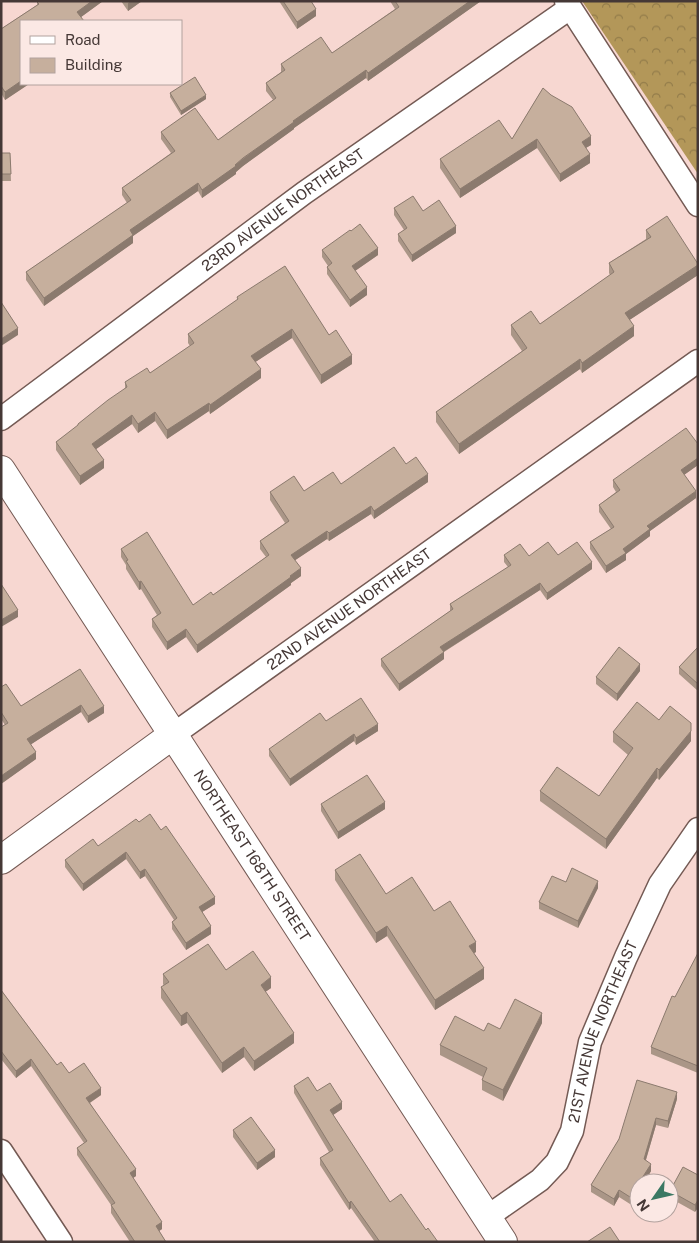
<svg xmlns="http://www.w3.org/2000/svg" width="699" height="1243" viewBox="0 0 699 1243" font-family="'Public Sans',sans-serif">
  <defs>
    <pattern id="forest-crowns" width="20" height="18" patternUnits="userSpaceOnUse" patternTransform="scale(1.25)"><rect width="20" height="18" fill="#b39759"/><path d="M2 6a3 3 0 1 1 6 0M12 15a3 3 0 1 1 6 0" fill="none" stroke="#937c4a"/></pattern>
  </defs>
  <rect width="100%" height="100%" fill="#f7d7d1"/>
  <path fill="url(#forest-crowns)" d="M582,1h116v173z"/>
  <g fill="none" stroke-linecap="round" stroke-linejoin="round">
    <defs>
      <g id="minor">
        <path d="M566,1l132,204"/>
        <path id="s1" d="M1,419l303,-226 266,-185"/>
        <path id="s2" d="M174,734l524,-373"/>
        <path d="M1,1151l60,91"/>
        <path id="s3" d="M487,1217l53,-37 17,-18 15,-31 18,-89 36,-85 34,-73 38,-55"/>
      </g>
      <g id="tertiary">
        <path id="s4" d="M1,470l502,772"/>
        <path d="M1,860l173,-126"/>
      </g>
    </defs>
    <use href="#minor" stroke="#745a54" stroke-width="25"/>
    <use href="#tertiary" stroke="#745a54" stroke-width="30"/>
    <use href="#minor" stroke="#fff" stroke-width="22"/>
    <use href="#tertiary" stroke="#fff" stroke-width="28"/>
  </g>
  <path fill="#aa9687" d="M103,1l-22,16 -60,67h8l-24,16 -4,-7v-64l36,-24v-3z
    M121,1h21l-14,10z
    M279,1h32l5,15 -19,13z
    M390,1h91l-113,80 -2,-3 -72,50v1l-51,37 -7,6v2l-34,24 -4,-7 -65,45v7l-89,63 -18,-26v-8l101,-69 -5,-8v-7l49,-35 -10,-14v-7l57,8 55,-40 -7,-9v-8l15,-11v-8l51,-11 63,-44z
    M543,88l48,57 -5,3 4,15 -30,19 -23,-34 -77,50 -20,-30v-9l72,-20z
    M170,93l36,6 -25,16 -11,-18z
    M1,153h9l1,28h-10z
    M394,208l29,3 33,22 -44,29 -14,-21v-7l6,-4 -10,-15z
    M646,230l52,34v11l-69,45 5,16 -52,37 -2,-4 -121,85 -23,-32v-10l86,-61 -11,-16v-10l29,-1 70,-49 -1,-2v-10l37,-24z
    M322,250l56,5 -23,16 12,24 -17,12 -23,-33v-7l1,-1 -6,-9z
    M237,297l92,38 23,29 -31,20 -29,-46 -37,24 6,16 -51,36 -1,-3 -42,28 -12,-18 -17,12 -6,-9 -36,25 8,19 -24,17 -24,-35v-8l22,-16v-2l47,-35v-7l25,-9 40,-27 -2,-3v-9l49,-34z
    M698,444v21l-14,10 12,23 -46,33v5l-24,18v6l-20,13 -16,-24v-7l21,-13 -12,-17v-7l17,-13 -3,-5v-7z
    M406,464l22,18 -54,37 -3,-5 -42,27 -2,-2 -32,21 6,16 -10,7v2l-94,68 -11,-16 -19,13 -15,-23v-8l5,-4 -16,-26 -2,1 -13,-21v-4l-5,-8v-8l72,56 20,-10 53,-38 -6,-8v-8l25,-18 -15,-23v-8l34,-1 37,-7z
    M504,555l25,1 29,-1 34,14 -45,31 -7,-10 -96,62v7l-45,32 -18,-25v-7l69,-48v-7l58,-37 -4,-5z
    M698,647v44l-19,-17v-7z
    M80,669l24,44 -16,10 -7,-11 -50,32 5,15 -35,25v-57l4,-2 -4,-6v-32l20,19z
    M640,671l-23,30 -21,-17v-7z
    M659,720l32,21 -32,39 -2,-2 -51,71 -66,-48v-10l59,5 29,-41 -15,-13v-10z
    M326,721l52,10 -22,14 -2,-4 -64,45 -21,-30v-7z
    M321,804l64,5 -47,30 -17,-28z
    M139,822l22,8 54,74 -13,8 9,22 -25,16 -14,-21v-7l2,-2 -29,-44 -5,3 -14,-20 -43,32 -18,-24v-7l33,-14z
    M335,870l51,24 48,17 42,41 -2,1 10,26 -49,31 -48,-74 -11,7 -41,-63z
    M566,882l32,6 -20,40 -39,-19v-7z
    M698,953v120l-47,-19v-7l24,-50z
    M226,970l45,18 -6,4 29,51 -40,28 -10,-14 -22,16 -35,-50 -6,3 -20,-28v-11l3,-1 -1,-2v-10z
    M1,990l56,75 12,8 32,22 -11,8 46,73 -3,2 29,51 -3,2 7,11h-36l-19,-29v-8l-34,-50v-7l7,-5 -53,-77 -15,12 -15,-19z
    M542,1023l-39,78 -21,-11v-10l1,-3 -43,-22v-10l44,-14z
    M294,1086l23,5 25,18 -9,6 57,87 36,28 12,12h-63l-24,-34 -2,2 -29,-45v-7l9,-6 -35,-59z
    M677,1099l-9,29 -12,-3 -10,35 5,11 -7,12h-5l-9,21 -11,-7 -5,9 -23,-14v-7l28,-46z
    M233,1130l42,27 -18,13 -24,-33z
    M698,1175l-3,37 -25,-14v-7z"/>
  <path fill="#8b7a6e" d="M92,1h11l-26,19v-8z
    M131,1h11l-14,10v-8z
    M470,1h11l-113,80v-8z
    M316,9v7l-19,13v-7z
    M366,70v8l-72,50v1l-51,37 -7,6v2l-34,24v-8l91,-69z
    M21,81v3h8l-24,16v-8z
    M206,95v4l-25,16v-4z
    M591,136v9l-9,5v-8z
    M537,139v9l-77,50v-9z
    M590,154v9l-30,19v-8z
    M198,183v8l-65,45v7l-89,63v-8l86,-68z
    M456,226v7l-44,29v-7z
    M378,248v7l-26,18v-7z
    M698,265v10l-73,48v-10z
    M367,287v8l-17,12v-7z
    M634,326v10l-52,37v-10z
    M18,328v7l-17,11v-7z
    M292,329v9l-41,27v-9z
    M352,355v9l-31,20v-9z
    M580,359v10l-121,85v-10z
    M261,369v9l-51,36v-9z
    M209,403v8l-42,28v-9z
    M155,412v9l-17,12v-9z
    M132,415v9l-40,28v-8z
    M698,458v7l-17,12v-7z
    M104,460v8l-24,17v-9z
    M428,474v8l-54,37v-8z
    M696,491v7l-46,33v5l-24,18v6l-20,13v-7l41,-40z
    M371,506v8l-42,27v-8z
    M327,531v8l-36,24v-8z
    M592,562v7l-45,31v-7z
    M301,568v8l-10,7v2l-94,68v-8z
    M141,581v8l-2,1v-8z
    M540,583v7l-100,64v-7z
    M18,610v7l-17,10v-7z
    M186,629v8l-19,13v-8z
    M444,652v7l-45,32v-7z
    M640,664v7l-23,30v-7z
    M81,705v7l-54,35v-8z
    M104,706v7l-16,10v-7z
    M378,724v7l-22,14v-7z
    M691,731v10l-32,39v-10z
    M354,734v7l-64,45v-7z
    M36,752v7l-35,25v-8z
    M657,768v10l-51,71v-10z
    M385,802v7l-47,30v-7z
    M126,852v7l-43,32v-7z
    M145,869v7l-5,3v-7z
    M598,881v7l-20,40v-7z
    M215,897v7l-16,10v-7z
    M211,926v8l-25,16v-7z
    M387,926v10l-11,7v-10z
    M476,942v10l-7,4v-10z
    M484,968v11l-49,31v-10z
    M271,977v11l-10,7v-10z
    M187,1012v11l-6,3v-10z
    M542,1013v10l-39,78v-11z
    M294,1033v10l-40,28v-10z
    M244,1047v10l-22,16v-10z
    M31,1059v7l-15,12v-7z
    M101,1088v7l-15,10v-7z
    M677,1092v7l-9,29v-7z
    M342,1102v7l-12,8v-7z
    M656,1118v7l-12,41v-7z
    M275,1150v7l-18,13v-7z
    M651,1164v7l-7,12h-5z
    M136,1169v7l-6,4v-7z
    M639,1183v7l-9,14v-7z
    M619,1190v7l-5,9v-7z
    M698,1200v8l-3,4v-7z
    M351,1201v7l-2,2v-7z
    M162,1222v7l-6,4v-7z"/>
  <path fill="#c6af9d" stroke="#8b7a6e" d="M38,1h54l-15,11 7,9h-63v60l-16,11 -4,-6v-57l38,-25 -2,-2z
    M283,1h28l5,8 -19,13z
    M395,1h75l-102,72 -2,-3 -73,51 1,1 -51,36 -8,7 1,1 -34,24 -4,-7 -68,47 3,5 -89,63 -18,-26 105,-72 -9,-12 53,-37 -14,-19 34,-24 23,32 58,-42 -10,-15 19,-13 -4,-6 40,-27 11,16 67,-46z
    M195,77l11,18 -25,16 -11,-18z
    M543,88l8,7 21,12 19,29 -9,6 8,12 -30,20 -23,-35 -77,50 -20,-30 59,-39 13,19z
    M1,153h9l1,21h-10z
    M413,196l10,15 16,-11 17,26 -44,29 -14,-21 9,-6 -13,-20z
    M667,216l31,48v1l-73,48 9,13 -52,37 -2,-4 -121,85 -23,-32 91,-64 -16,-23 20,-14 9,13 74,-52 -5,-9 42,-26 -5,-7z
    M360,224l18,24 -26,18 15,21 -17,13 -23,-33 5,-4 -10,-13 28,-20 1,1z
    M285,266l44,69 7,-5 16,25 -31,20 -29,-46 -41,27 10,13 -51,36 -1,-2 -42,27 -12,-18 -17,12 -6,-9 -40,29 12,16 -24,16 -24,-34 22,-17v-1l30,-24 19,-13 -2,-5 22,-14 3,5 44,-30 -6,-9 50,-35 -1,-2z
    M1,302l17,26 -17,11z
    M686,428l12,16v14l-17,12 15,21 -49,35 3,3 -27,20 3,4 -20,13 -16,-24 24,-15 -15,-22 21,-15 -7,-10z
    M394,447l12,17 10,-7 12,17 -54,37 -3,-5 -42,27 -2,-2 -36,24 10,13 -11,8 1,1 -94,68 -11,-16 -19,13 -15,-23 9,-6 -20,-32 -2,1 -13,-21 2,-1 -7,-11 26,-17 46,73 18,-13 2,3 56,-40 -9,-14 29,-20 -19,-29 24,-16 10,15 29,-19 8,12z
    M548,542l10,13 19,-13 15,20 -45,31 -7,-10 -100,64 4,5 -45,32 -18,-25 72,-50 -3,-5 61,-39 -7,-10 16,-11 9,12z
    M1,584l17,26 -17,10z
    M619,647l21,17 -23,30 -21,-17z
    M698,647v37l-19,-17z
    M80,669l24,37 -16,10 -7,-11 -54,34 9,13 -35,24v-49l7,-4 -7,-11v-25l5,-3 15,22z
    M361,698l17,26 -22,14 -2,-4 -64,45 -21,-30 51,-36 6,8z
    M637,702l22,18 11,-14 21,17v8l-32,39 -2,-2 -51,71 -66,-48 17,-24 42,29 34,-48 -20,-16z
    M367,775l18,27 -47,30 -17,-28z
    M150,814l11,16 5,-4 49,71 -16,10 12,19 -25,17 -14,-21 5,-4 -32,-49 -5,3 -14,-20 -43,32 -18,-24 28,-21 5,7 38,-27 3,3z
    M360,854l26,40 26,-17 22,34 16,-10 26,41 -7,4 15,22 -49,32 -48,-74 -11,7 -41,-63z
    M572,868l26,13 -20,40 -39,-19 13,-26 14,6z
    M208,944l18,26 27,-19 18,26 -10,8 33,48 -40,28 -10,-14 -22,16 -35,-51 -6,4 -20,-29 8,-5 -6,-8z
    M698,953v113l-47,-19 21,-51 3,1z
    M1,990l56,75 4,-3 8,11 15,-10 17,25 -15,10 50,71 -6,4 32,49 -6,4 10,16h-31l-24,-37 4,-2 -38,-55 10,-7 -56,-82 -15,12 -15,-20z
    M515,999l27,14 -39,77 -21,-10 5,-12 -47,-23 15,-29 29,15 4,-8 12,6z
    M308,1077l9,14 13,-8 12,19 -12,8 60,92 11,-8 25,36 2,-2 10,14h-58l-29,-41 -2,2 -29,-45 13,-8 -39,-64z
    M637,1080l40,12 -9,29 -12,-3 -12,41 7,5 -21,33 -11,-7 -5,9 -23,-14 28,-46z
    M251,1117l24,33 -18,13 -24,-33z
    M683,1167l15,8v25l-3,5 -25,-14z
    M610,1227l10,15h-33z"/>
  <g text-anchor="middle" stroke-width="5" stroke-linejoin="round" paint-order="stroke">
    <g font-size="15" fill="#453836" stroke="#fbe8e4">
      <text dy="5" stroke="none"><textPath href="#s1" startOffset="351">23RD AVENUE NORTHEAST</textPath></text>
      <text dy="5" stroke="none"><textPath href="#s2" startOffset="215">22ND AVENUE NORTHEAST</textPath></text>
      <text dy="5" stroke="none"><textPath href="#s4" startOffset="460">NORTHEAST 168TH STREET</textPath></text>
      <text dy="5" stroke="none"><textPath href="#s3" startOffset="228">21ST AVENUE NORTHEAST</textPath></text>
    </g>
  </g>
  <rect width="699" height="1243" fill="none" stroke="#453836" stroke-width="5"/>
  <rect x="20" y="20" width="162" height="65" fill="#fbe8e4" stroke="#b2a29e"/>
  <rect x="30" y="36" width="25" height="8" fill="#ffffff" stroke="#b2a29e"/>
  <text x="65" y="45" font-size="15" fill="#453836">Road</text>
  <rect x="30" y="58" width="25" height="15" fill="#c6af9d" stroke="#b2a29e"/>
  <text x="65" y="70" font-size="15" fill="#453836">Building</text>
  <g transform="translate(654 1198) rotate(236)"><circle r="24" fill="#fbe8e4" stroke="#b2a29e"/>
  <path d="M0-4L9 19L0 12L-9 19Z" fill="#3b7863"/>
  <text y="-8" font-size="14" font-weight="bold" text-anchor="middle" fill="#453836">N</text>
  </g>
</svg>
